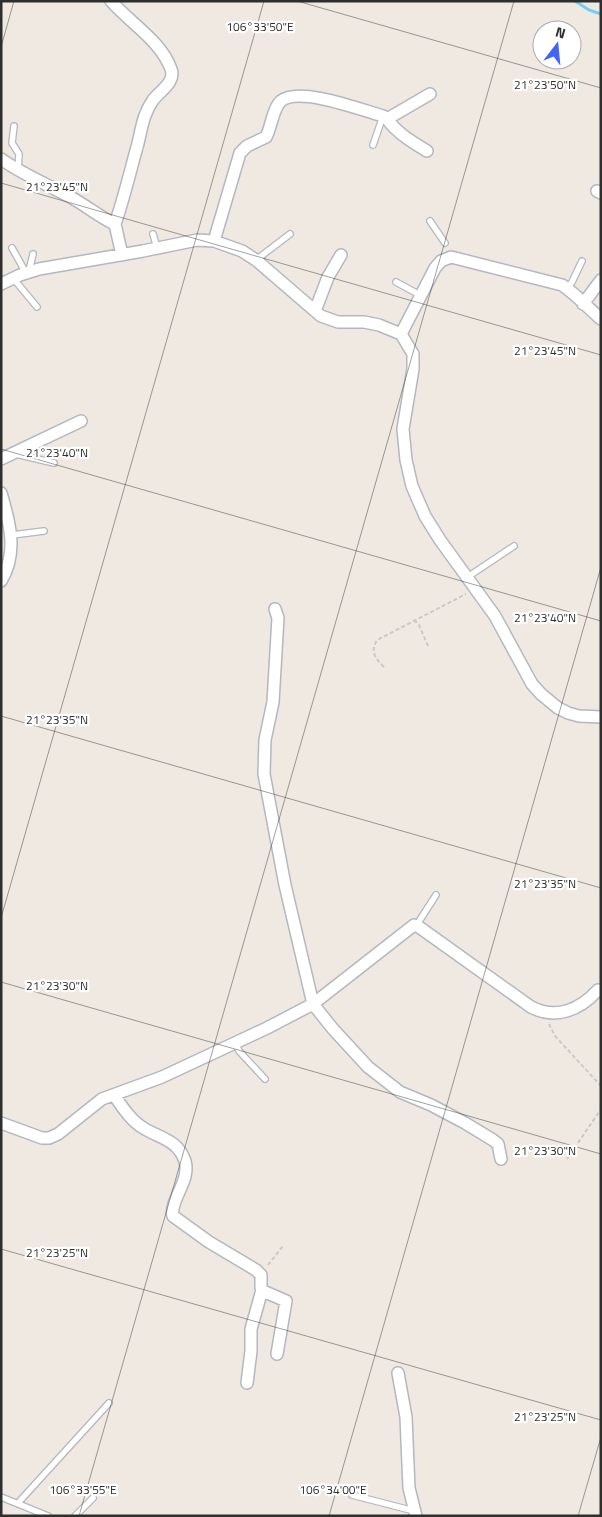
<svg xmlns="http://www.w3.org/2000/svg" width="602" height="1517" viewBox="0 0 602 1517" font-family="'Titillium Web',sans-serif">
  <rect width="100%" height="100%" fill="#efe9e1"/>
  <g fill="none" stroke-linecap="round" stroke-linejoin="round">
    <path stroke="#75cff0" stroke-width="3" d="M575,1l14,9 12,4"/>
    <defs>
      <path id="lane" d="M14,126l-2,17 7,11 -1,16
        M373,145l10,-29
        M430,221l15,22
        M153,234l4,14
        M12,248l14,25
        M256,260l34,-26
        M29,271l4,-17
        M13,278l24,29
        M396,282l24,13
        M567,288l5,-6 10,-21
        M16,454l38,9
        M12,535l32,-4
        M466,578l48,-32
        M416,926l20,-31
        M235,1042l4,9 26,28
        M352,1495l62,16
        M1,1497l47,19
        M18,1503l91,-100
        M75,1516l18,-18"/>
      <path id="street" d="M111,1c19,22 50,40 60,68 5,13 -11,22 -18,31 -11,16 -11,29 -16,47 -7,25 -13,51 -22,77
        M387,119c10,14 25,23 40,32
        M1,159c22,16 48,26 71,39 15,8 27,19 43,26l7,31
        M597,191l4,2
        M214,241l26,-88 7,-7 19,-9c5,-9 7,-29 15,-36 18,-15 81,9 102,15l4,3 43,-25
        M1,284l19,-9 19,-6 104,-18 54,-11 17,1 28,10 14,9 65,56 17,6h26l15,3 22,9 12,20v15l-10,60 3,31 6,26 13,30 15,24 55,76 37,68 9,10 17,14 10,5 11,3 22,1
        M583,304l18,-24
        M315,311l13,-34 13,-22
        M401,334l34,-66 6,-7 10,-4 111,28c14,9 26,23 39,34
        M1,459l80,-38
        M1,493c9,30 17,60 0,88
        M275,609l3,9 -5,84 -8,38 -1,34 21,111 28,119 20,25 35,38 32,25 31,13 34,18 28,17 5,4 3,15
        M114,1095c9,13 17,26 31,34 15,9 33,11 40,32 6,20 -16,40 -12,55l36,26 47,28 5,5v13l2,3 23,10 -9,53
        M1,1123l41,15h7l9,-4 44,-35 60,-22 105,-49 46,-24 101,-79 5,2 112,80c25,13 49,3 67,-17
        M398,1373l8,44 3,71 7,28
        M247,1383l4,-32v-22l11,-39"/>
    </defs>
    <use href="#lane" stroke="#b4b7c1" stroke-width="8"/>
    <use href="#street" stroke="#b4b7c1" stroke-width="14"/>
    <path stroke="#c9c9c9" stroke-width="2" stroke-dasharray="4 2.5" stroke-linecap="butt" d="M414,620l5,5 9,21
      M384,667c-9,-9 -14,-15 -7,-27l89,-46
      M549,1024l6,12 46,50
      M567,1159l34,-50
      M268,1265l15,-19"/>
    <use href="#lane" stroke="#fff" stroke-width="5.5"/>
    <use href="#street" stroke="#fff" stroke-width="11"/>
  </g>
  <path fill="none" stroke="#2e2e2e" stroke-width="1" stroke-opacity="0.45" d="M297,1l304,87M1,47l13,-46M1,183l600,172M1,449l600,172M1,716l600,172M1,918l263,-917M1,982l600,172M1,1249l600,171M1,1515l3,1M79,1516l435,-1515M329,1516l272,-949M578,1516l23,-79"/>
  <g font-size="12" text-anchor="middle" fill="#2e2e2e" stroke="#fff" stroke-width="4.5" stroke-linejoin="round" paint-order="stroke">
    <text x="260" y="31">106°33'50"E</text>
    <text x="545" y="89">21°23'50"N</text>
    <text x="57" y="191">21°23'45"N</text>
    <text x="545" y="355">21°23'45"N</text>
    <text x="57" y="457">21°23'40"N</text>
    <text x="545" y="622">21°23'40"N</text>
    <text x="57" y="724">21°23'35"N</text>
    <text x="545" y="888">21°23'35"N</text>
    <text x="57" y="990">21°23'30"N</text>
    <text x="545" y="1155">21°23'30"N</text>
    <text x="57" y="1257">21°23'25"N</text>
    <text x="545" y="1421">21°23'25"N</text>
    <text x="83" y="1494">106°33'55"E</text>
    <text x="333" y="1494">106°34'00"E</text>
  </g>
  <rect width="602" height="1517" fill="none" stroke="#2e2e2e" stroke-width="5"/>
  <g transform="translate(557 45) rotate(16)"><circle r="24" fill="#ffffff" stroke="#ababab"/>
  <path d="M0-4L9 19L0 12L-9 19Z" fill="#4264fb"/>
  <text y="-8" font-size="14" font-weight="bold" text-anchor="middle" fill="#2e2e2e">N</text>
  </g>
</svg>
